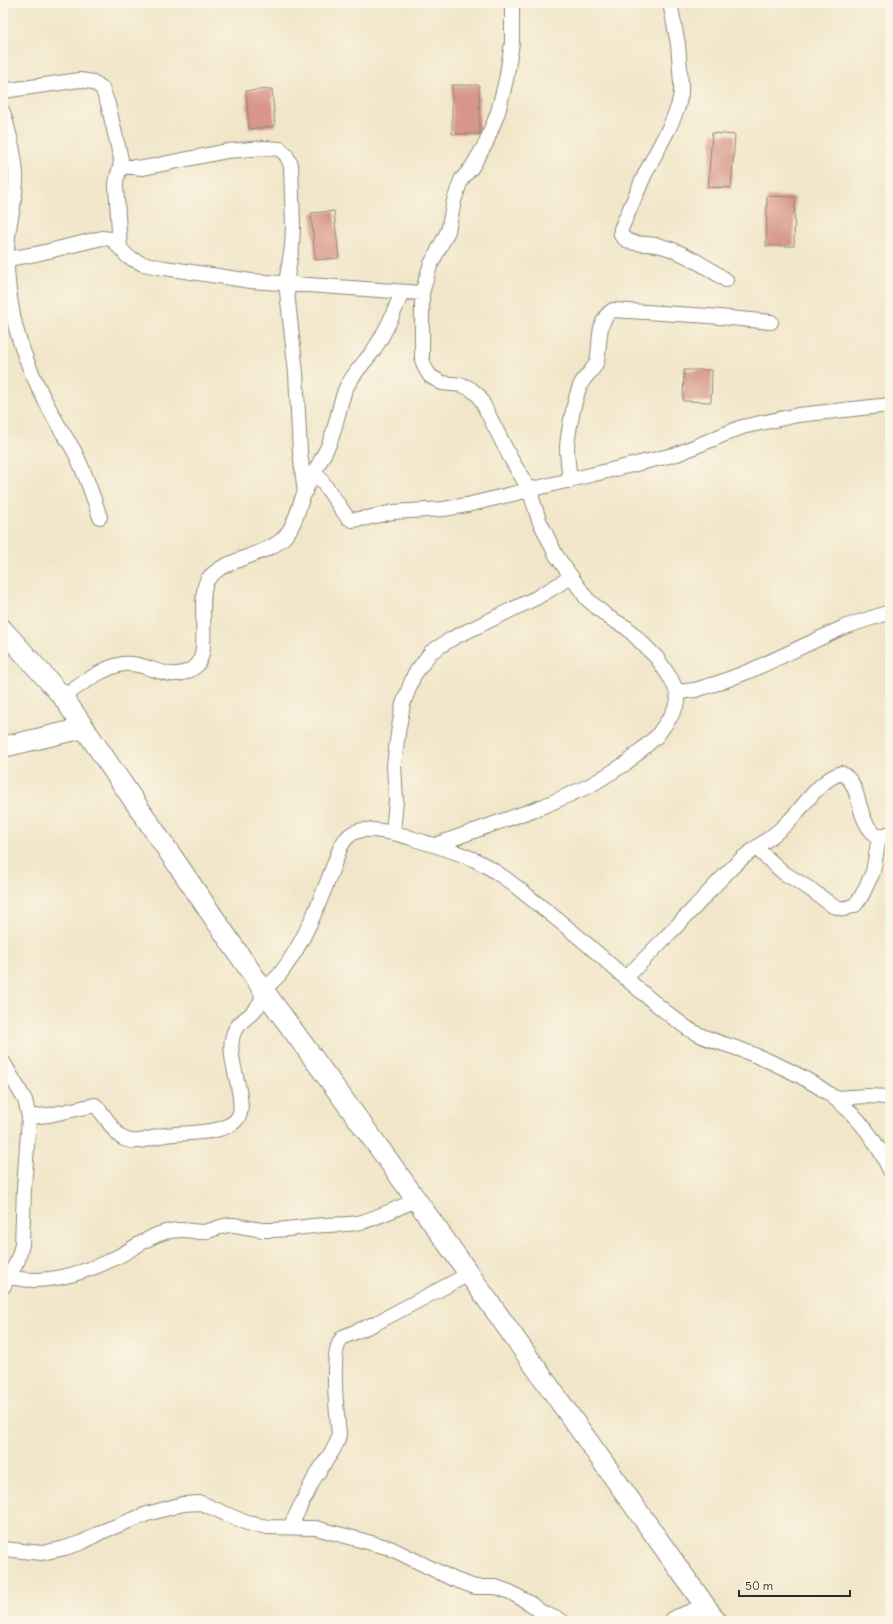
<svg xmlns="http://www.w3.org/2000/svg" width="893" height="1624" viewBox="0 0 893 1624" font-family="Delius,sans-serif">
  <rect width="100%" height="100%" fill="#fcf5e5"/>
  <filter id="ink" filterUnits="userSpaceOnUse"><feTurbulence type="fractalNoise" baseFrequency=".025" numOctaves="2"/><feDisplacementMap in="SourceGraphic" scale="8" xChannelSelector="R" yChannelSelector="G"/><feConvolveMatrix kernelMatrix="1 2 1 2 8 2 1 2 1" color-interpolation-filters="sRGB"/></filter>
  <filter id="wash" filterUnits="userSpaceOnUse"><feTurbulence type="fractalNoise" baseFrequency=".012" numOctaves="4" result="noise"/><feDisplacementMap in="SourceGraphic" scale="16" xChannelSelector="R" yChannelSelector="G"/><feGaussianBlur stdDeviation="0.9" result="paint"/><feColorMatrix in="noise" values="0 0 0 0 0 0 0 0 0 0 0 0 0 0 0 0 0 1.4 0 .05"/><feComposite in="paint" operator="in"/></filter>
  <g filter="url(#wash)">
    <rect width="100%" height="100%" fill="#f1e6c9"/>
    <g id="blocks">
      <path fill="#d79689" d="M452,85h27l1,49h-28z
        M272,89l3,37 -26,3 -3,-38z
        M712,133l23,2 -4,53 -23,-1z
        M767,196l28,1 -1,49h-28z
        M334,211l5,47 -24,2 -4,-47z
        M684,370h28l-1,32 -28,-1z"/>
    </g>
  </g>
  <g filter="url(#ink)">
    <use href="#blocks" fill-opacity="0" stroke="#8e887a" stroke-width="1"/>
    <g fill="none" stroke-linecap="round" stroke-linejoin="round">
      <defs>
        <path id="street" d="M670,3l8,41 3,39v10l-3,14 -8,19 -25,48 -24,55v6c9,12 26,7 40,11 23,6 46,21 65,34
          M3,91l77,-11 13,2 9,6 6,16 13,55c0,10 -5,17 -5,26l4,62
          M3,112c6,20 12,41 13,62 1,21 -6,42 -8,63 -3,25 0,53 5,78 7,36 25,74 43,106 5,10 12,19 17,28 12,22 19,45 27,68
          M121,166l22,2 84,-17 38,-3 15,1 6,6 5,10 2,61 -1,21 -6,36 10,90 4,79 5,41
          M8,259l28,-5 66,-16 10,1 16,18 15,7 22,4 86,13 171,12
          M315,471l32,46 5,3 15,-2 26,-6 51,-3 23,-4 210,-51 65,-27 56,-12 92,-10
          M570,481c-1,-11 -3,-23 -3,-34 1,-14 8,-52 14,-63 5,-10 12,-12 16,-23 4,-17 -1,-41 16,-51l96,6 62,6
          M677,692l18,-2 26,-8 31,-12 92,-43 46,-15
          M63,697c16,-11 40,-30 60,-33 27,-3 46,22 72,3 17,-12 1,-71 13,-88 17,-22 62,-23 78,-44 10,-12 12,-27 18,-41 7,-18 18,-34 26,-52 6,-16 9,-35 15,-52 7,-15 18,-26 28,-39 13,-19 21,-38 29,-59
          M393,832l3,-31 -2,-36 4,-32 5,-29 11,-29 17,-23 22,-14 83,-40 35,-21
          M435,845l109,-39 47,-21 34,-21 32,-28 14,-20 7,-14 -1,-10 -6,-13 -14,-21 -30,-30 -19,-11 -21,-18 -31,-44 -17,-35 -10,-31 -18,-30 -32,-63 -8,-7 -9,-4 -20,-2 -12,-7 -5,-8 -3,-9v-66l8,-27 18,-35 6,-30 7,-21 11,-13 14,-24 12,-31 8,-32 6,-37v-40
          M756,848l28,25 26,16 23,17 11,3 11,-4 6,-8 12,-25 6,-35
          M626,978c22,-23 45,-46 68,-70 14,-15 28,-31 44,-46 16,-15 37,-25 52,-42 16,-16 28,-39 51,-47 23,11 13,50 38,64l11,-4
          M3,1062l22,38 4,17 -5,72 -2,55 -4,16 -15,27
          M836,1098l31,-2 23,1
          M29,1117l20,-2 46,-10c9,8 20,30 29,34 14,6 27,-2 41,-4 18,-3 69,1 75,-22 5,-23 -17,-60 -5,-83 3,-7 12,-12 17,-17 3,-3 7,-8 9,-12 1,-4 1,-9 4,-12 4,-5 10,-9 15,-15 29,-38 44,-84 61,-128 4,-7 9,-13 17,-15 11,-4 42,3 53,7 22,7 44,13 64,22 23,11 44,29 64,45 14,11 28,22 42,34 35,30 68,62 106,89 18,12 40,16 60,24 64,25 115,53 143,119
          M3,1274c33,15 83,-1 114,-17 16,-8 30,-20 48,-25 9,-2 17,-3 27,-1 3,0 6,1 9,1 11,0 20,-8 32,-7 10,1 20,4 30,5 21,1 42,-4 63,-5 13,-1 24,0 36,-3 19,-6 36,-14 54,-22
          M290,1527l25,-50 18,-27 4,-8 2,-8c-2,-19 -10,-85 4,-97l31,-13 95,-50
          M3,1549l39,4 23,-5 18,-6 18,-10 46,-18 36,-10 18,-1 46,20 21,4 48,1 74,20 63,31 22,8h21l14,5 21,12 10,8 21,9"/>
        <path id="secondary" d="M3,630l60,67 201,294 124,169 328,461
          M3,747l81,-19
          M674,1621l33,-13"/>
      </defs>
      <use href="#street" stroke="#8e887a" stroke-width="16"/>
      <use href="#secondary" stroke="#8e887a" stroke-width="22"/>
      <use href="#street" stroke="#fff" stroke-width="14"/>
      <use href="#secondary" stroke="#fff" stroke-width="20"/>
    </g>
  </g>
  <rect width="893" height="1624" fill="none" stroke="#fcf5e5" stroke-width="16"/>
  <path d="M739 1590v6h111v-6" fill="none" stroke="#2b2b2b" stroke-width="2"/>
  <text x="745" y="1590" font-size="12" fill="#2b2b2b" stroke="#fcf5e5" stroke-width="3" paint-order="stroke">50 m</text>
</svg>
